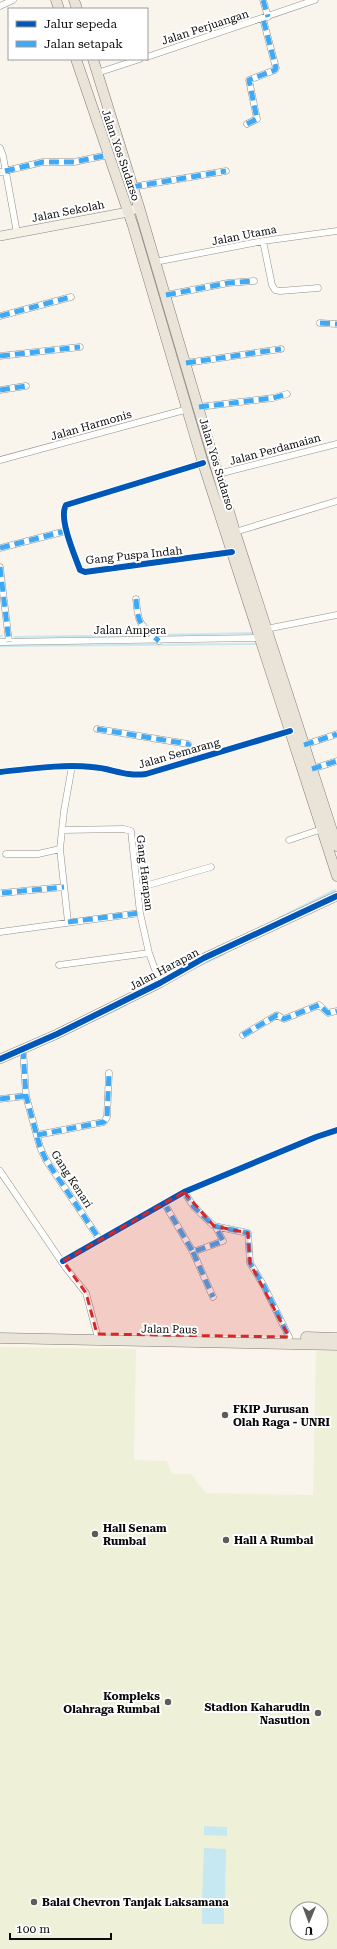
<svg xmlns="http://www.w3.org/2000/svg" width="337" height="1949" viewBox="0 0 337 1949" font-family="'Roboto Serif',serif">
  <rect width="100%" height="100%" fill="#f9f5ed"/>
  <path fill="#eef1d8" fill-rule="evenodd" d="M0,1347l136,2 -2,111 33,1 5,13h19l15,19 107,2 3,-144h21v598h-337zM297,1909h24v24h-24z"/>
  <path fill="#c6e8f1" d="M204,1826l23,1v9l-23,-1z
    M204,1848l22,1 -1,52 -23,-1z
    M202,1905l22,1v18h-22z"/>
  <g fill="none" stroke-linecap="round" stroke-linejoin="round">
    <path stroke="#c6e8f1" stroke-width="2" d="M156,635l99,-2
      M0,636h2
      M15,637l133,-2
      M1,646l256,-2
      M279,918l56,-28
      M199,966l25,-12
      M143,986l9,-4
      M93,1021l33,-16"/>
    <defs>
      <path id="street" d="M263,0l5,17
        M0,6l13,-6
        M147,57l168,-57
        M97,73l43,-14
        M247,124l10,-5 -8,-39 26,-10 1,-2 -13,-49
        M0,148l3,8 14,77
        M0,172l43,-10h31l34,-7
        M132,187l94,-16
        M263,241l9,44 3,5 5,1 38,-3
        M155,262l108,-21 74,-10
        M166,295l62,-12 26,-2
        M0,316l71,-19
        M320,323l17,1
        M0,356l80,-9
        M186,363l95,-14
        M0,390l26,-4
        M199,407l74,-9 14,-4
        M0,460l188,-51
        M203,463l-137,42c-8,13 9,51 14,65l5,2 147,-20
        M218,474l119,-30
        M235,532l102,-31
        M0,548l66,-17
        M0,567l9,75
        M136,599c2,25 4,26 23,42
        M266,629l71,-14
        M0,642l261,-4
        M97,729l91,15 6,15
        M304,745l33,-11
        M312,769l25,-8
        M0,772c30,-3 61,-8 92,-5 19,1 33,10 54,7l144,-43
        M62,830l62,-1 7,2 9,82 9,40 11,30
        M289,840l33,-11
        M6,854h32l22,-5
        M138,888l73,-21
        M2,893l62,-6
        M68,922l-8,-73 4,-38 8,-45
        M0,932l140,-19
        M59,965l90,-12
        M243,1035l34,-20 7,4 35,-14 9,8 9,-2
        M23,1049l3,47 14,51 6,13 54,80
        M0,1099l26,-3
        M37,1135l67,-13 3,-5 2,-44
        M0,1171l66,97 20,25 11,41
        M184,1192l10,15 20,19 34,7 2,30 14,23 25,51
        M164,1203l29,49 30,-11 -7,-14
        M193,1252l20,45
        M63,1261l121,-69 132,-55 21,-7"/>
      <path id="secondary" d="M0,236l128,-24 11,-5
        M0,1059l57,-25 103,-51 44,-25 133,-62"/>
      <path id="primary" d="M56,0l3,9
        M74,0l3,9
        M76,59l57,167 70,237 134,413
        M93,59l46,148 96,325 102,314
        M306,1337l31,1
        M0,1338l337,7"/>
    </defs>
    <use href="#street" stroke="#92908c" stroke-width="7"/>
    <use href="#secondary" stroke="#888683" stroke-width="10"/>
    <use href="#primary" stroke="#7f7d7a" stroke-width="11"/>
    <use href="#street" stroke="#fefefc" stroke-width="6"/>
    <use href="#secondary" stroke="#f4f1e7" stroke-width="9"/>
    <use href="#primary" stroke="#eae3d8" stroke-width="10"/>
    <path stroke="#3fa9f5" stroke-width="5" stroke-dasharray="10 5" stroke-linecap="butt" d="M263,0l5,17
      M247,124l10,-5 -8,-39 26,-10 1,-2 -13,-49
      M5,171l38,-9h31l34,-7
      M132,187l94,-16
      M166,295l62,-12 26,-2
      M0,316l71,-19
      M320,323l17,1
      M0,356l80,-9
      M186,363l95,-14
      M0,390l26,-4
      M199,407l74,-9 14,-4
      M0,548l66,-17
      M0,567l9,75
      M136,599c2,25 4,26 23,42
      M97,729l91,15 6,15
      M304,745l33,-11
      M312,769l25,-8
      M2,893l62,-6
      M68,922l72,-9
      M243,1035l34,-20 7,4 35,-14 9,8 9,-2
      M23,1049l3,47 14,51 6,13 54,80
      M0,1099l26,-3
      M37,1135l67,-13 3,-5 2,-44
      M184,1192l10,15 20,19 34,7 2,30 14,23 25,51
      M164,1203l29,49 30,-11 -7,-14
      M193,1252l20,45"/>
    <defs>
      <path id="cycleway" d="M203,463l-137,42c-8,13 9,51 14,65l5,2 147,-20
        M0,772c30,-3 61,-8 92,-5 19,1 33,10 54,7l144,-43
        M0,1059l57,-25 103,-51 44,-25 133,-62
        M63,1261l121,-69 132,-55 21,-7"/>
    </defs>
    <use href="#cycleway" stroke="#fff" stroke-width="8"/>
    <use href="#cycleway" stroke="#0057b8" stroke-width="6"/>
  </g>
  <path fill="#d62828" fill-opacity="0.2" stroke="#d62828" stroke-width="3" stroke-dasharray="8 5" stroke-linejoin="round" d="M184,1192l30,34 34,7 2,30 39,74 -192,-3 -11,-41 -23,-32z"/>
  <g fill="#5e5c59" stroke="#fff" stroke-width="1.5">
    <circle cx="225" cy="1415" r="4"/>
    <circle cx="95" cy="1534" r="4"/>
    <circle cx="226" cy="1540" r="4"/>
    <circle cx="168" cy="1702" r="4"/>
    <circle cx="318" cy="1713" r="4"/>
    <circle cx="34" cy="1902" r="4"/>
  </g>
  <g text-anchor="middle" stroke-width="4" stroke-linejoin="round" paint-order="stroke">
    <g font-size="11" fill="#0a0a0a" stroke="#fff">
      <text transform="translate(205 27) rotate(-18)" y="4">Jalan Perjuangan</text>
      <text transform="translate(121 155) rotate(71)" y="4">Jalan Yos Sudarso</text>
      <text transform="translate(68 211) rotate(-11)" y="4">Jalan Sekolah</text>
      <text transform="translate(244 235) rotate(-11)" y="4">Jalan Utama</text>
      <text transform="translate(91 425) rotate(-16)" y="4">Jalan Harmonis</text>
      <text transform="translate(275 449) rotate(-15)" y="4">Jalan Perdamaian</text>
      <text transform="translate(217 464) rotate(73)" y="4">Jalan Yos Sudarso</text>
      <text transform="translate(134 555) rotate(-6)" y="4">Gang Puspa Indah</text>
      <text x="130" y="634">Jalan Ampera</text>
      <text transform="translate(179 753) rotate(-16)" y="4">Jalan Semarang</text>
      <text transform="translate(145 873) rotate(83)" y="4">Gang Harapan</text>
      <text transform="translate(164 969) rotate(-28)" y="4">Jalan Harapan</text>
      <text transform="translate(72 1179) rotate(57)" y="4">Gang Kenari</text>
      <text transform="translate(169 1329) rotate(1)" y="4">Jalan Paus</text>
    </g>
    <g font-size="11" font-weight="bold" fill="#0a0a0a" stroke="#fff" text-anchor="start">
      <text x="233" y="1413">FKIP Jurusan<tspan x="233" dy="13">Olah Raga - UNRI</tspan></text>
      <text x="103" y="1532">Hall Senam<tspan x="103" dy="13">Rumbai</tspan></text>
      <text x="234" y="1544">Hall A Rumbai</text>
      <text x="160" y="1700" text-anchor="end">Kompleks<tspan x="160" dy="13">Olahraga Rumbai</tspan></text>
      <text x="310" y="1711" text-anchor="end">Stadion Kaharudin<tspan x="310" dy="13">Nasution</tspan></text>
      <text x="42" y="1906">Balai Chevron Tanjak Laksamana</text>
    </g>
  </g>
  <rect x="8" y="8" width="140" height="52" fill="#ffffff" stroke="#9d9d9d"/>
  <rect x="16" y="21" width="20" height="6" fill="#0057b8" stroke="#9d9d9d"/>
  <text x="44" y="28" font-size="12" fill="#0a0a0a">Jalur sepeda</text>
  <rect x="16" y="41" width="20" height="6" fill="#3fa9f5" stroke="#9d9d9d"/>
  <text x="44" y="48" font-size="12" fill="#0a0a0a">Jalan setapak</text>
  <g transform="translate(309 1921) rotate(181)"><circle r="19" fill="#ffffff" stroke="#9d9d9d"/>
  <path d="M0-3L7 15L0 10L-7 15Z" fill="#5e5c59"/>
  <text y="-6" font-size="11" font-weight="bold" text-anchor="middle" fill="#0a0a0a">U</text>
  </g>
  <path d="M10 1933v6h101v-6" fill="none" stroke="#0a0a0a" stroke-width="2"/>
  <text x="16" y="1933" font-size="12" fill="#0a0a0a" stroke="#ffffff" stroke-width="3" paint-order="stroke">100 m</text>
</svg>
